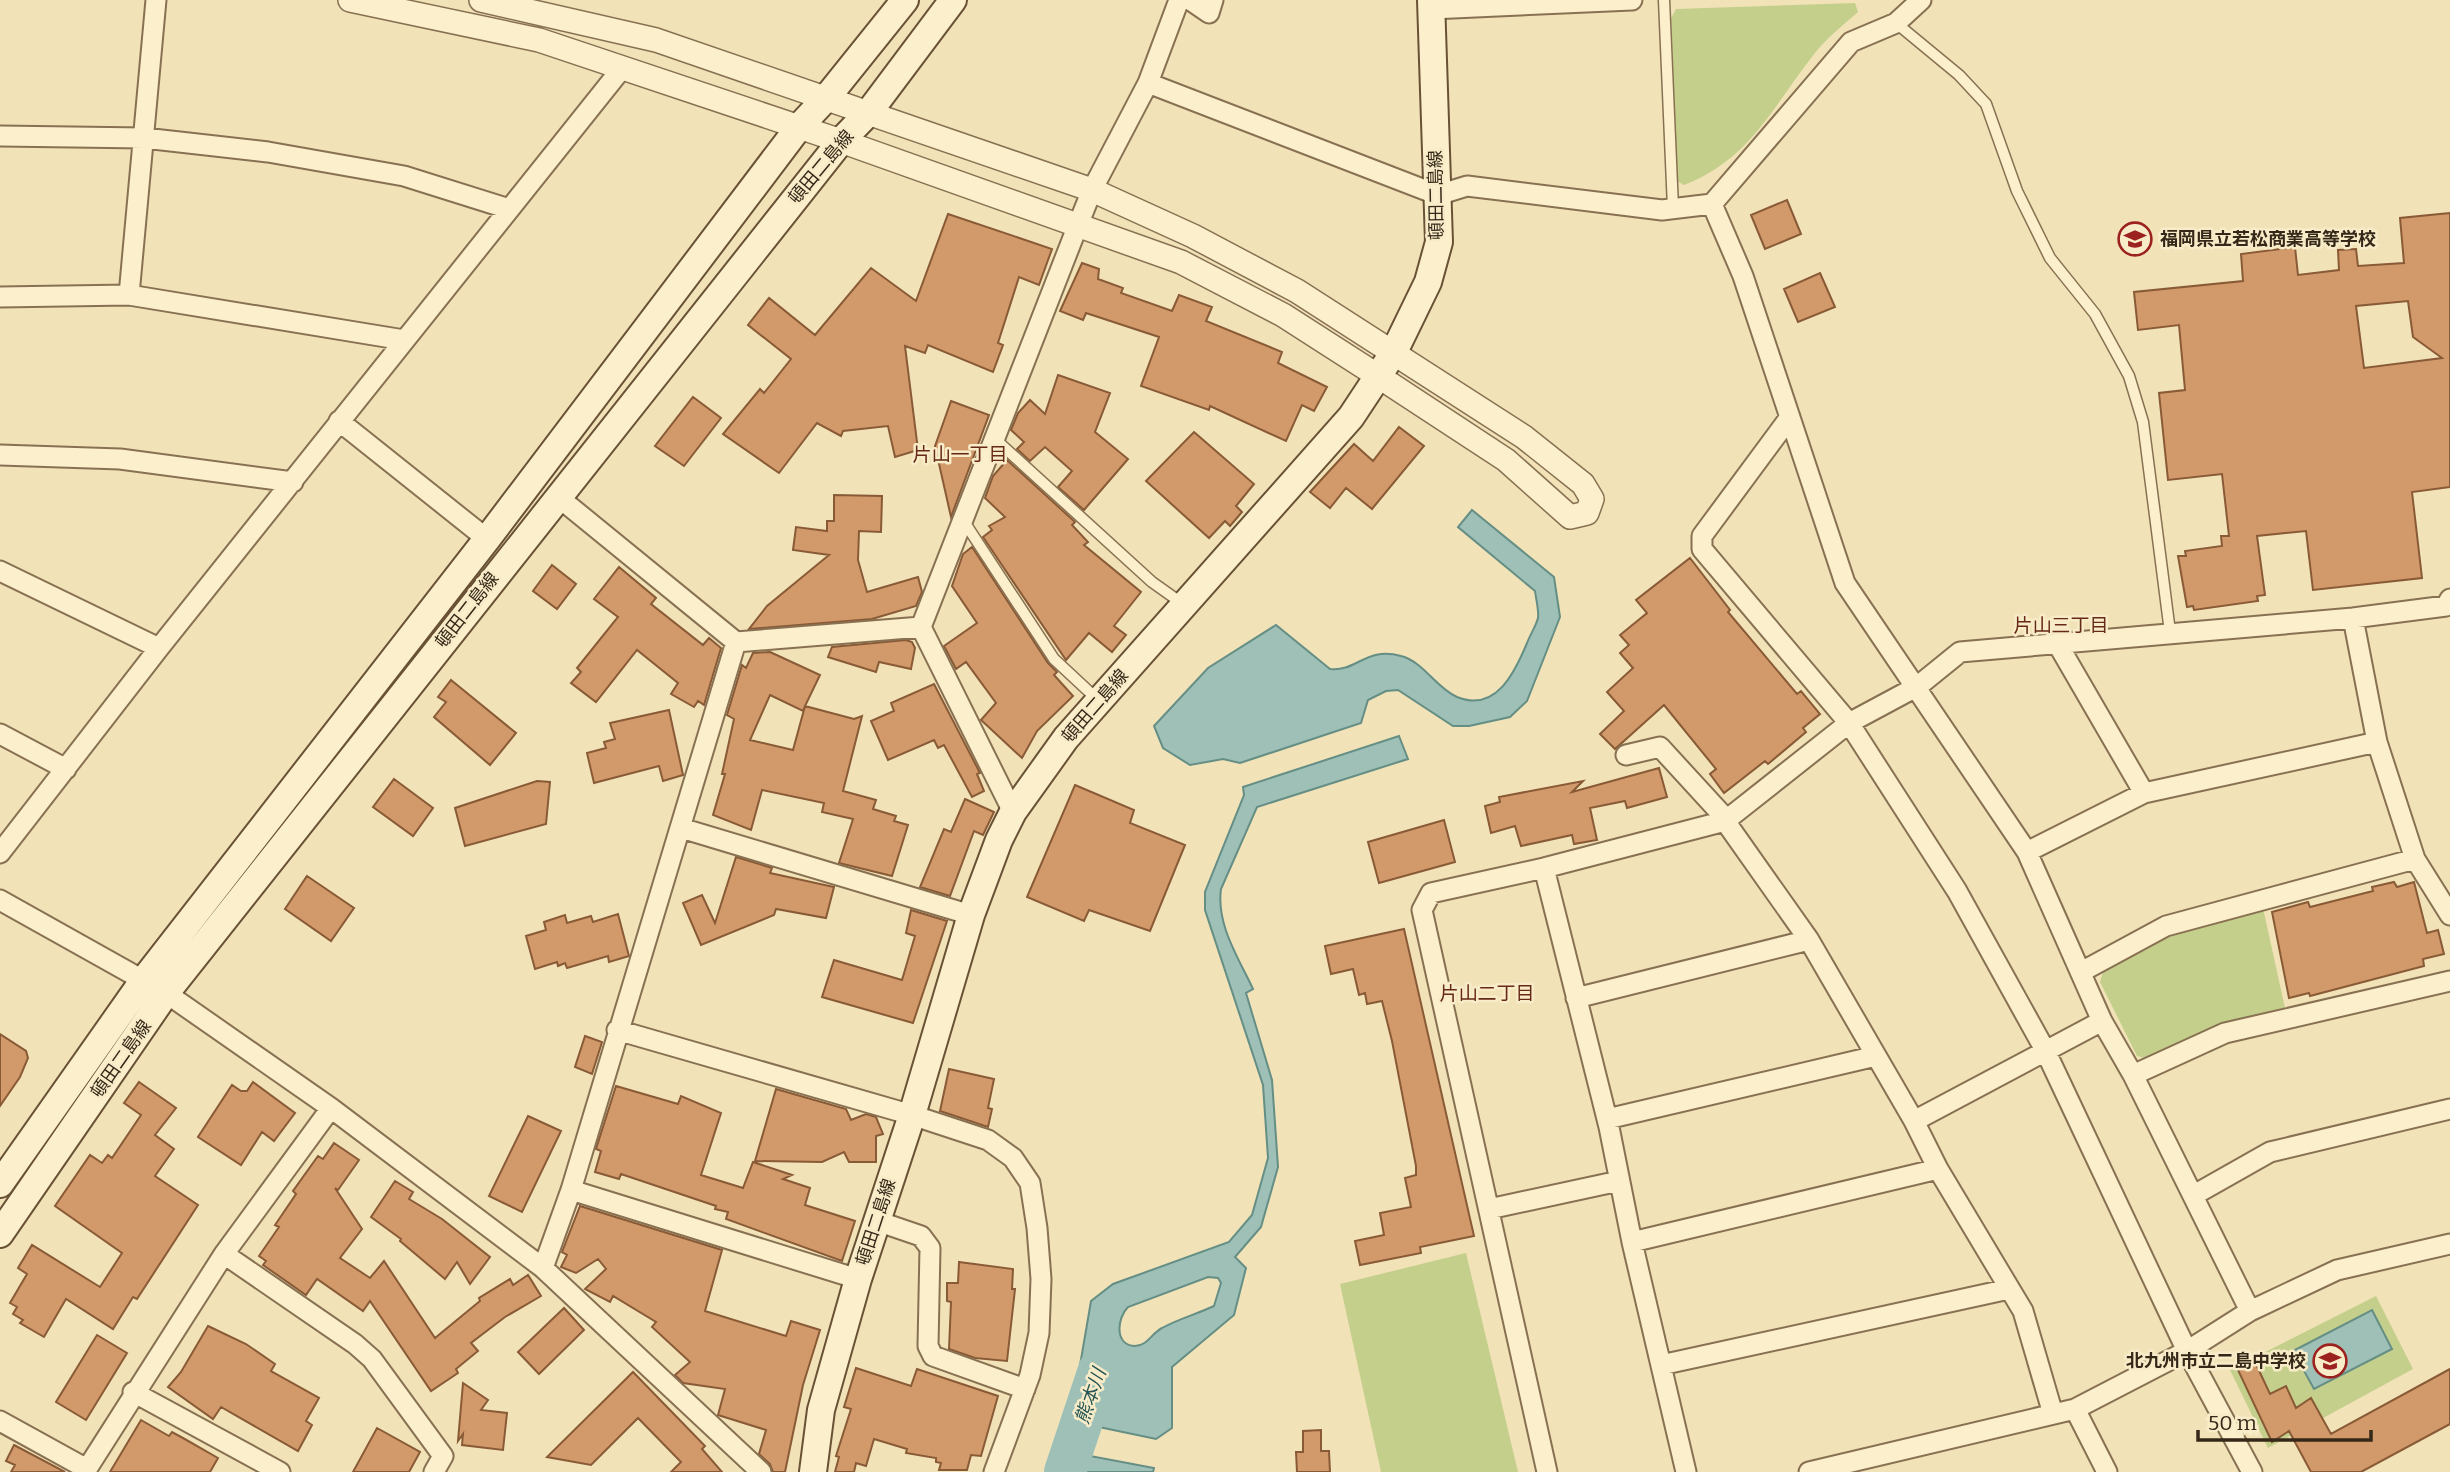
<svg xmlns="http://www.w3.org/2000/svg" width="2450" height="1472" viewBox="0 0 2450 1472" font-family="Bitter,'Noto Sans JP',serif">
  <rect width="100%" height="100%" fill="#f1e2b8"/>
  <path fill="#c5cf8c" d="M1855,3l3,9c-15,13 -31,26 -43,41 -43,54 -64,106 -131,132l-7,-4 -6,-163 5,-9z
    M2263,908l22,100 -68,17 -69,34 -11,-3 -37,-74 5,-17 71,-34z
    M1466,1253l52,219h-137l-41,-188z
    M2376,1296l37,73 -145,79 -38,-78z"/>
  <path fill="#9ec0b7" stroke="#658e85" stroke-width="2" fill-rule="evenodd" d="M1472,510l82,67 6,40 -33,84 -17,16 -41,9h-16l-55,-36 -12,1 -18,9 -7,23 -121,40 -17,-4 -33,6 -27,-17 -9,-22 54,-58 68,-43 54,44c27,3 36,-23 71,-13 23,6 34,31 56,41 39,16 58,-25 70,-54 3,-8 9,-17 11,-25 1,-8 -2,-19 -3,-27l-77,-64z
    M1399,736l9,23 -151,48 -36,82c-5,35 17,68 32,100l-7,4 26,87 6,87 -17,60 -26,30 11,11 -12,47 -62,52v61l-16,11 -76,-16 -8,-11 19,-111 22,-17 116,-42 23,-27 16,-57 -5,-73 -58,-175v-18l39,-97 -1,-8zM1208,1277l10,1 3,5 -7,23c-17,8 -36,13 -52,22 -10,5 -15,18 -27,18 -21,-1 -18,-28 -7,-39z
    M2372,1310l20,39 -78,40 -21,-38z
    M1053,1449l101,19 -1,4h-105z"/>
  <g fill="none" stroke-linecap="round" stroke-linejoin="round">
    <path stroke="#9ec0b7" stroke-width="42" d="M1065,1472l34,-102"/>
  </g>
  <path fill="#d29a6a" stroke="#895a36" stroke-width="2" fill-rule="evenodd" d="M1787,200l14,34 -36,15 -14,-34z
    M2450,213v274l-38,5 10,86 -109,12 -7,-59 -49,5 8,59 -8,1 1,5 -64,9 -1,-4 -6,1 -9,-51h8l-1,-5 37,-5 -1,-10h8l-7,-62 -54,6 -9,-87 26,-3 -6,-65 -41,5 -4,-38 109,-11 -2,-27 54,-7 3,28 41,-5 -1,-20 18,-1 2,17 46,-3 -4,-45zM2408,301l5,36 29,21 -78,10 -8,-62z
    M948,214l104,35 -13,36 -20,-8 -21,66 5,2 -10,27 -65,-27 -3,8 -20,-7 13,104 -23,7 -7,-31 -45,5 -2,5 -24,-13 -38,50 -56,-39 37,-45 4,4 27,-34 -43,-34 21,-27 46,37 56,-67 45,33z
    M1082,263l17,6 -1,10 25,9 -2,5 51,18 7,-16 33,12 -6,14 76,31 -4,11 49,24 -13,24 -12,-6 -16,36 -76,-35 -1,4 -68,-24 18,-49 -73,-24 -3,7 -23,-9z
    M1820,273l15,34 -37,15 -14,-33z
    M1058,375l52,18 -15,39 33,27 -44,51 -26,-23 14,-16 -27,-24 -15,14 -13,-12 7,-7 -13,-12 7,-17 12,-13 15,14z
    M693,397l28,21 -37,48 -29,-20z
    M951,401l38,14 -38,102 -16,-71z
    M1399,427l25,19 -52,63 -26,-21 -16,20 -20,-16 44,-48 19,17z
    M1194,432l60,52 -18,22 6,6 -12,14 -5,-5 -16,17 -63,-57z
    M1007,460l68,62 -3,3 16,17 -4,3 57,47 -27,34 12,9 -14,17 -23,-19 -23,27 -83,-123 9,-7 -3,-4 16,-9 -20,-19 8,-22z
    M834,495l48,1 -1,36 -22,-1 -1,29 9,32 51,-15 4,15 -6,14 -44,13 -123,10 18,-23 62,-51 -36,-5 3,-23 31,4v-10h7z
    M972,547l76,116 9,9 -3,3 19,21 -36,35 -15,27 -41,-38 15,-17 -30,-41 -10,7 -12,-23 33,-23 -25,-37 11,-32z
    M1690,558l40,52 -2,2 69,82 4,-3 19,23 -17,14 3,4 -38,32 -3,-3 -41,32 -14,-19 6,-5 -52,-64 -49,44 -15,-15 24,-23 -17,-19 26,-24 -13,-15 9,-8 -9,-10 27,-22 -11,-13z
    M552,565l24,19 -19,25 -24,-18z
    M619,567l37,31 -5,6 52,41 6,-7 12,10 -17,57 -6,-4 -4,6 -23,-13 7,-11 -41,-33 -41,52 -25,-19 10,-11 -4,-4 41,-51 -24,-18z
    M906,640l6,2 3,6 -4,21 -32,-7 -3,10 -48,-15 4,-10z
    M770,652l50,23 -15,31 49,13 8,-3 -19,75 33,9 -3,9 23,7 -2,5 14,4 -16,51 -53,-13 14,-44 -31,-7 2,-9 -62,-13 -11,40 -38,-15 12,-41h-3l12,-55 -7,-4 15,-50 4,3 7,-15zM770,695l33,16 2,-5 -12,44 -43,-10z
    M451,680l65,53 -26,32 -56,-48 12,-15 -8,-5z
    M934,684l46,89 -3,1 7,17 -12,6 -28,-52 -6,3 -4,-8 -46,20 -17,-39 23,-10 -3,-8z
    M669,710l14,65 -20,6 -4,-15 -65,17 -7,-30 19,-5 -2,-6 11,-3 -5,-16z
    M1659,768l8,29 -40,11 -2,-7 -35,7 7,32 -23,4 -2,-9 -51,11 -6,-20 -24,7 -6,-27 15,-4 -1,-5 84,-16 -11,11z
    M394,779l39,29 -20,28 -40,-29z
    M537,781l13,1 -4,42 -81,22 -10,-38z
    M1075,785l59,25 -4,13 55,22 -35,86 -61,-21 -5,11 -57,-24z
    M965,799l29,13 -11,23 -9,-4 -24,65 -30,-9 24,-58 7,3z
    M1444,820l11,42 -76,21 -11,-41z
    M736,857l36,11 -2,5 64,14 -8,31 -50,-9 -2,6 -73,30 -18,-42 19,-8 13,28z
    M307,876l47,32 -23,33 -46,-32z
    M2394,882l3,5 17,-5 13,51 11,-3 6,24 -21,5 1,7 -114,30 -1,-3 -20,5 -17,-86 36,-10 2,5 63,-16 -1,-4z
    M911,910l36,11 -34,102 -91,-26 12,-37 68,20 13,-44 -9,-3z
    M618,914l11,42 -20,6 -1,-6 -41,12 -2,-5 -7,3 -1,-4 -22,7 -9,-33 20,-6 -2,-8 21,-7 2,8 24,-7 2,6z
    M1404,929l70,307 -54,11 1,6 -61,12 -5,-24 29,-6 -4,-22 31,-6 -6,-29 11,-3v-9l-24,-125 -10,-40 -15,3 -2,-11 -6,2 -6,-26 -22,5 -6,-28z
    M0,1034l26,17 2,7 -8,19 -20,29z
    M585,1036l17,6 -10,32 -17,-7z
    M949,1069l45,10 -6,29 4,1 -4,18 -48,-16z
    M139,1082l37,26 -21,27 19,14 -19,27 43,29 -61,94 -4,-2 -20,32 -47,-30 -22,38 -24,-14 3,-3 -10,-6 4,-7 -7,-4 17,-29 -9,-6 14,-23 68,42 22,-34 -67,-47 35,-51 12,8 6,-8 4,3 29,-43 -17,-12z
    M253,1082l42,31 -21,28 -12,-9 -21,33 -43,-28 34,-52 9,6h6z
    M616,1086l62,18 3,-8 40,17 -20,62 42,13 10,-26 39,13 -9,4 27,9 -5,17 50,16 -13,40 -116,-42 2,-7 -13,-3 1,-3 -95,-32 -2,5 -24,-7 6,-21 -5,-2z
    M776,1089l70,20 5,11 15,-6 10,3 7,17 -7,2v26h-27l-5,-10 -22,10 -67,-1z
    M528,1116l33,15 -39,81 -33,-16z
    M334,1143l25,17 -21,30 -3,-2 27,41 -22,29 30,20 14,-17 51,77 45,-37 -1,-3 31,-19 3,6 15,-10 13,21 -36,21 -34,26 7,8 -22,18 2,4 -27,18 -61,-90 -7,10 -46,-32 -11,16 -43,-30 3,-4 -7,-5 20,-29 -4,-2 21,-31 -3,-3 25,-35 5,3z
    M395,1181l18,11 -4,7 33,20 48,38 -20,27 -13,-22 -12,17 -45,-38 1,-2 -30,-22z
    M580,1206l142,44 -17,61 81,25 5,-15 29,9 -17,55 -18,87h-12l-3,-8 -11,-10 7,-24 -48,-15 7,-26 -42,-6 -8,-8 15,-13 -38,-35 4,-5 -43,-26 -3,6 -25,-13 21,-20 -8,-10 -22,14 -15,-6 6,-12 -5,-3z
    M959,1262l54,7 -1,20h3l-8,72 -32,-3 -26,-9 2,-47 -4,-1v-18h11z
    M564,1308l20,22 -45,44 -21,-22z
    M208,1326l38,18 29,20 -4,7 48,27 -13,23 6,4 -14,26 -77,-44 -8,12 -45,-32 13,-15z
    M97,1335l30,18 -41,67 -30,-18z
    M2255,1362l15,32 16,-8 10,22 15,-10 20,36 119,-65v55l-89,48h-50l-22,-41 -17,11 -34,-72z
    M856,1368l55,18 6,-17 81,27 -17,60 -10,-1 -4,15h-28l2,-7 -5,-1v-4l-30,-5 1,-4 -33,-10 -8,27 -10,-3 -2,9h-19l4,-15 -3,-1 15,-47 -7,-2z
    M633,1372l72,74 -3,3 20,23h-51l10,-10 -43,-44 -47,47 -44,-8z
    M463,1383l25,17 -7,10 26,3 -4,37 -41,-5 1,-11 -5,7z
    M141,1420l28,16 3,-4 11,6 35,20 -8,14h-100z
    M377,1428l43,24 -11,20h-56z
    M1321,1430v21h8l1,21h-33l-1,-20h7v-21z
    M14,1445l51,27h-54l4,-7 -9,-4z"/>
  <g fill="none" stroke-linecap="round" stroke-linejoin="round">
    <defs>
      <path id="service" d="M1664,0l9,208
        M1896,23l63,52 27,29 31,87 33,67 45,56 34,62 14,46 27,210
        M995,439l157,143 31,22
        M963,520l91,139 44,41"/>
      <path id="minor" d="M1190,0l19,13 4,-13
        M1431,9l201,-9
        M1148,83l290,112 29,-9 195,24 50,-6 139,-162 45,-19 25,-23
        M0,136l144,2 124,14 136,24 105,33
        M1712,204l31,72 102,307 182,269 75,169 31,54 117,236
        M129,295l27,-295
        M0,297l129,-2 275,45
        M1790,417l-88,119v13l147,174 108,168 88,159 142,301 65,121
        M339,421l148,118
        M0,455l120,4 173,23
        M557,496l179,146 185,-15
        M0,571l159,77
        M2353,618l24,124 38,117 35,56
        M2057,643l87,150
        M0,734l66,35
        M1626,755l34,-8 67,73
        M1013,812l-92,-185 157,-402 14,-35 56,-107 31,-83
        M1725,821l84,119 105,181 24,48 85,142 30,103
        M681,828l290,87
        M2027,852l117,-59 233,-51
        M0,853l159,-205 464,-581
        M1544,868l65,259 23,115 54,230
        M0,900l166,93 165,115 212,160 218,204
        M2081,972l85,-46 249,-67
        M1576,998l233,-58
        M617,1030l295,85 76,25 25,18 17,25 7,45 4,51 -2,54 -9,42 -36,97
        M2133,1075l92,-42 225,-52
        M1607,1119l269,-63
        M1914,1121l188,-100
        M571,1190l287,89
        M2194,1195l76,-43 180,-43
        M1489,1209l130,-28
        M877,1221l44,15 9,12 -2,98 5,10 92,33
        M1632,1242l306,-73
        M224,1254l131,90 17,15 71,97 -9,16
        M543,1268l28,-78 165,-548
        M1661,1365l348,-76
        M133,1392l147,80
        M2075,1409l32,63
        M0,1421l87,48
        M85,1472l139,-218 107,-146
        M1547,1472l-125,-562 9,-17 113,-25 181,-47 124,-98 69,-37 42,-34 393,-34 93,-12 4,-7
        M1809,1472l266,-63 112,-58 63,-40 87,-41 113,-26"/>
      <path id="tertiary" d="M350,0l189,40 302,101 340,121 102,53 95,61 128,84 64,57 17,-4 5,-14 -9,-15 -59,-47 -227,-146 -104,-55 -101,-46 -436,-150 -175,-40"/>
      <path id="secondary" d="M0,1184l143,-203 344,-442 312,-412 29,-31 77,-96
        M0,1234l166,-241 675,-852 28,-29 84,-112
        M813,1472l8,-62 37,-131 54,-164 59,-200 28,-75 14,-28 53,-74 285,-321 43,-65 34,-70 11,-40 -8,-242"/>
    </defs>
    <use href="#service" stroke="#887152" stroke-width="13"/>
    <use href="#minor" stroke="#887152" stroke-width="23"/>
    <use href="#tertiary" stroke="#887152" stroke-width="26"/>
    <use href="#secondary" stroke="#695136" stroke-width="30"/>
    <use href="#service" stroke="#fcefcb" stroke-width="10"/>
    <use href="#minor" stroke="#fcefcb" stroke-width="19"/>
    <use href="#tertiary" stroke="#fcefcb" stroke-width="23"/>
    <use href="#secondary" stroke="#fcefcb" stroke-width="26"/>
  </g>
  <defs>
    <symbol id="school-ring" viewBox="-11 -11 22 22"><circle r="9.5" fill="#f8ecc8" stroke="#9b221e" stroke-width="1.5"/><path d="M0-5L7-2L0 1L-7-2ZM-4 1L0 2.5L4 1V4Q0 6-4 4Z" fill="#9b221e"/></symbol>
  </defs>
  <g fill-rule="evenodd">
    <use href="#school-ring" x="2116" y="220" width="38" height="38"/>
    <use href="#school-ring" x="2311" y="1342" width="38" height="38"/>
  </g>
  <g text-anchor="middle" stroke-width="5" stroke-linejoin="round" paint-order="stroke">
    <g font-size="18" fill="#352819" stroke="#f8ecc8">
      <text transform="translate(821 167) rotate(-50)" y="6">頓田二島線</text>
      <text transform="translate(1436 195) rotate(-91)" y="6">頓田二島線</text>
      <text transform="translate(467 610) rotate(-52)" y="6">頓田二島線</text>
      <text transform="translate(1095 706) rotate(-49)" y="6">頓田二島線</text>
      <text transform="translate(121 1059) rotate(-55)" y="6">頓田二島線</text>
      <text transform="translate(876 1222) rotate(-72)" y="6">頓田二島線</text>
    </g>
    <g font-size="18" font-weight="bold" fill="#352819" stroke="#f8ecc8" text-anchor="start">
      <text x="2160" y="245">福岡県立若松商業高等学校</text>
      <text x="2306" y="1367" text-anchor="end">北九州市立二島中学校</text>
    </g>
    <g font-size="19" fill="#652915" stroke="#f8ecc8">
      <text x="960" y="461">片山一丁目</text>
      <text x="2061" y="632">片山三丁目</text>
      <text x="1487" y="1000">片山二丁目</text>
    </g>
    <g font-size="19" font-style="italic" fill="#265655" stroke="#f8ecc8">
      <text transform="translate(1090 1396) rotate(-71)" y="7">熊本川</text>
    </g>
  </g>
  <path d="M2198 1430v10h173v-10" fill="none" stroke="#352819" stroke-width="3.5"/>
  <text x="2208" y="1430" font-size="21" fill="#352819" stroke="#f8ecc8" stroke-width="5" paint-order="stroke">50 m</text>
</svg>
